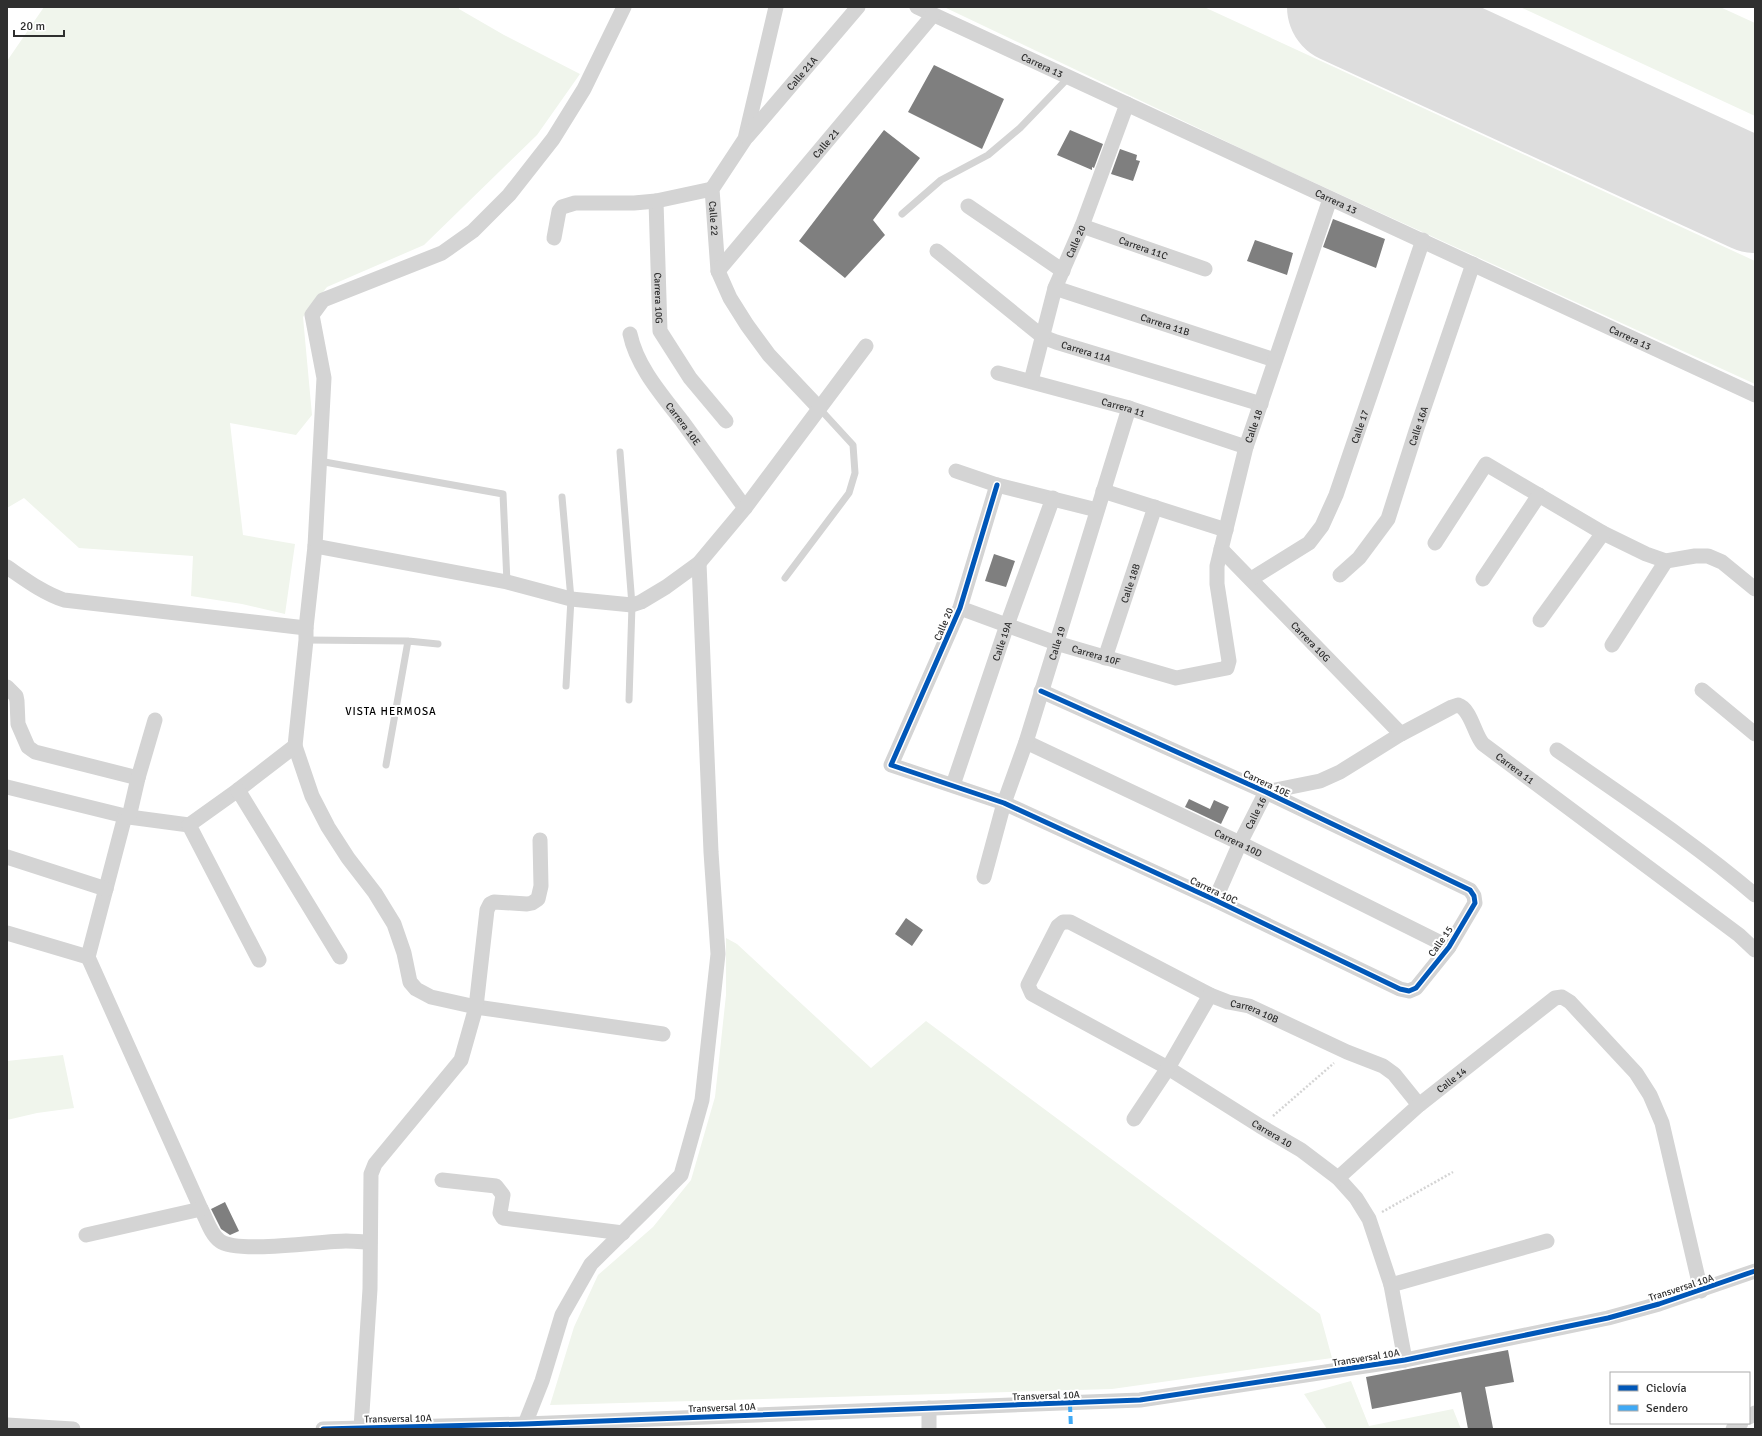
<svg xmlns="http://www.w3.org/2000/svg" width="1762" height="1436" viewBox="0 0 1762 1436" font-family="Signika,sans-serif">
  <rect width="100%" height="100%" fill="#fff"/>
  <path fill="#f0f5ec" d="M44,7h415v2l45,26 76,39 -43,61 -113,110 -97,42 -24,30 9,98 -16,20 -66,-12 13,112 52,9 -10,70 -43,-10 -51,-8 2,-40 -114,-8 -55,-50 -17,10v-447z
    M944,7h260l551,254v123l-477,-218z
    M1520,7h200l35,16v93z
    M726,938l11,6 134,124 55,-47 394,293 12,44 -220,31 -562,16 24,-78 24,-52 55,-48 38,-47 24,-83 11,-102z
    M63,1055l11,53 -37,5 -30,7v-59z
    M1351,1381l18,45 84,-17 8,20h-134l-23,-35z"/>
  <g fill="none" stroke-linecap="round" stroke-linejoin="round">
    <path stroke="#ddd" stroke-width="114" d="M1344,7l411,189"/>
  </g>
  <path fill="#7f7f7f" d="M934,65l70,34 -22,50 -74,-37z
    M884,130l36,28 -47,62 12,15 -40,43 -46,-37z
    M1070,130l33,14 -9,24 -2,-1v3l-35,-15z
    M1120,149l17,6 -1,5 4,1 -7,20 -22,-7z
    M1333,219l52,20 -9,29 -53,-21z
    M1255,240l38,13 -6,22 -40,-14z
    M994,554l21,7 -9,26 -21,-6z
    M1189,799l21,10 4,-9 15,7 -8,17 -36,-17z
    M906,918l17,12 -11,16 -17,-12z
    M225,1202l14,29 -9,4 -9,-6 -10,-20z
    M1508,1350l6,32 -29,5 8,41 -25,1 -7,-37 -89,17 -6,-32z"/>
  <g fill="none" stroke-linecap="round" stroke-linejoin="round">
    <path stroke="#d4d4d4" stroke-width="2.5" stroke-dasharray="2 2" stroke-linecap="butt" d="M1273,1116l61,-53
      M1382,1212l71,-40"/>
    <path stroke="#d4d4d4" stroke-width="7" d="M902,214l39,-34 47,-25 32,-27 49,-51
      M620,452l12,153 -3,95
      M319,461l184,33 4,88
      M562,497l9,102 -5,87
      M785,578l64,-85 6,-20 -2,-28 -34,-37
      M306,640l102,1 30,3
      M386,765l22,-124"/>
    <g stroke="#d4d4d4" stroke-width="15">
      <path id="s1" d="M776,7l-31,132 -33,50 6,82 12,27 17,27 22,30 50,53"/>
      <path id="s2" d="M917,7l838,388"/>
      <path id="s3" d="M747,137l111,-130"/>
      <path id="s4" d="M656,201l4,130 30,47 36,43"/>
      <path d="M968,206l95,65"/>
      <path id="s5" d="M1082,226l123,43"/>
      <path d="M554,238l5,-27 3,-4 13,-4h59l22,-2 56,-12"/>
      <path id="s6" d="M937,251l106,86 13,5 205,62"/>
      <path id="s7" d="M718,271l215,-256"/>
      <path id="s8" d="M1055,288l220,72"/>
      <path id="s9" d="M630,334c7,33 32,61 52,87 21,29 42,58 63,87"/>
      <path id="s10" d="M998,373l131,35 117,39"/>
      <path id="s11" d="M1031,381l24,-93 27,-62 45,-122"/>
      <path d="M956,471l41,14 100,25"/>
      <path d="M997,485l-37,123 -69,157 113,38 211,97 185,89 9,2 7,-3 33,-41 26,-44 -1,-7 -4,-6 -204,-98 -225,-101"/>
      <path d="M1103,491l123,39"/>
      <path d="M1435,543l51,-79 117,69 43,21 20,7 29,-5h13l14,6 33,27"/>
      <path d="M315,546l192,36 64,17 61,6 9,-3 25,-15 33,-24 46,-55 121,-162"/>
      <path id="s12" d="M1221,549l180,185"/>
      <path d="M7,567c19,13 36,26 57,33l242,28"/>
      <path id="s13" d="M1340,575l19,-17 29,-39 28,-88 57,-167"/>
      <path id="s14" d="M1251,579l58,-36 13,-17 14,-31 87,-255"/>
      <path d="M1483,579l56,-84"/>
      <path id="s15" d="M960,608l96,35 120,35 51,-10 2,-7 -12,-77v-18l29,-119 84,-248"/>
      <path d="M1540,620l63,-87"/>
      <path d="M1612,645l54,-84"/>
      <path id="s16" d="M1105,658l50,-151"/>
      <path d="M7,687l9,9 1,5 1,23 10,23 7,5 103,26"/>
      <path d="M1702,690l53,44"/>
      <path id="s17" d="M1026,742l214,101 209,104"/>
      <path d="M295,746l17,50 16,31 20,31 27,35 19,31 10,29 6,29 6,7 15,8 45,10 187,27"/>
      <path d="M1557,750c67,47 136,92 198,145"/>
      <path id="s18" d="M953,785l54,-160 46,-127"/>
      <path d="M7,787l122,30 60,8 49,-35 57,-44 11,-106v-12l9,-82 9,-168 -12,-63 11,-15 119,-47 31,-22 36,-36 44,-56 31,-50 40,-82"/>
      <path d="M238,790l102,167"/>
      <path d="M125,816l-37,141 113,252c5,9 10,26 19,32 17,13 101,0 126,0 8,0 16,1 24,1"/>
      <path d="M129,817l9,-39 17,-58"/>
      <path d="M189,825l70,135"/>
      <path d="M7,857l99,32"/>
      <path id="s19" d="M984,877l20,-74 22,-61 103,-334"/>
      <path id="s20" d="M1215,900l25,-57 26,-51 54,-11 20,-9 61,-38 51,-27 6,-2c13,4 16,29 25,39l256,191 16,15"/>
      <path d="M7,933l81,24"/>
      <path id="s21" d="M1210,995l-140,-73h-7l-5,4 -30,59 4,9 136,74 92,58 41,24 37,28 18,20 13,21 22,66 14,75"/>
      <path id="s22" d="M1134,1119l34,-51 42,-73 18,7 21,4 98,46 36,14 11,8 25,31"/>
      <path id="s23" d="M1338,1178l81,-73 136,-107 7,-1 8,5 66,71 14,22 12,28 39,168"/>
      <path d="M442,1180l54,6 7,9 -3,18 3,5 120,15"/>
      <path d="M86,1235l115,-26"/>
      <path d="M1391,1285l156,-44"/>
      <path d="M1749,1417l6,-4"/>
      <path d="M525,1424l17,-43 20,-66 29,-51 90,-89 21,-75 16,-146 -7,-102 -12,-289"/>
      <path d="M7,1425l66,4"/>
      <path d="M361,1428l9,-139 1,-115 4,-10 86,-104 15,-53 11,-97 3,-6 4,-2 33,2 5,-1 6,-4 3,-13 -1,-46"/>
      <path d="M323,1429l202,-5 615,-24 265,-40 203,-42 51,-14 96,-33"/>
      <path d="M929,1429v-21"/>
      <path d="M1733,1429l8,-6"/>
    </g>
    <path stroke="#3fa9f5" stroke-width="4" stroke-dasharray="8 4" stroke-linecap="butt" d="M1070,1404l1,25"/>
    <defs>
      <path id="cycleway" d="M997,485l-37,123 -69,157 113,38 211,97 185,89 9,2 7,-3 33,-41 26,-44 -1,-7 -4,-6 -204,-98 -225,-101
        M323,1429l202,-5 615,-24 265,-40 203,-42 51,-14 96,-33"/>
    </defs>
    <use href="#cycleway" stroke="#fff" stroke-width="8"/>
    <use href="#cycleway" stroke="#0057b8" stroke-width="5"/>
  </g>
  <g text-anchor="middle" stroke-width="4" stroke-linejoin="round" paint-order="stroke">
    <g font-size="10" fill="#2f2f2f" stroke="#fff">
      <text dy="4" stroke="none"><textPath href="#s2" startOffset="138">Carrera 13</textPath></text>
      <text dy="4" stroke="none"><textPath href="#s3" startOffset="84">Calle 21A</textPath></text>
      <text dy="4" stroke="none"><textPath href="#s7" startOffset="167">Calle 21</textPath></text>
      <text dy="4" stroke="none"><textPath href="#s2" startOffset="462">Carrera 13</textPath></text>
      <text dy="4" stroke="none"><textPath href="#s1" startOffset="225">Calle 22</textPath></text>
      <text dy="4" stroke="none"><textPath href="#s11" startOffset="147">Calle 20</textPath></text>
      <text dy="4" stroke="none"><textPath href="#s5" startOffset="65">Carrera 11C</textPath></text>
      <text dy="4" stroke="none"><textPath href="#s4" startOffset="97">Carrera 10G</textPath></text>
      <text dy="4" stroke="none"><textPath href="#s8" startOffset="116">Carrera 11B</textPath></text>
      <text dy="4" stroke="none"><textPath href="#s2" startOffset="786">Carrera 13</textPath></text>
      <text dy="4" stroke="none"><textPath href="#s6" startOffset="182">Carrera 11A</textPath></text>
      <text dy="4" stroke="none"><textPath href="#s10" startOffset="130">Carrera 11</textPath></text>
      <text dy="4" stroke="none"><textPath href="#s9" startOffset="105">Carrera 10E</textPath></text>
      <text dy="4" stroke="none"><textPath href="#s15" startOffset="527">Calle 18</textPath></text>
      <text dy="4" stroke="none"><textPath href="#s14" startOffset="196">Calle 17</textPath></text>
      <text dy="4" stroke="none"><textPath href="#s13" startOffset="172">Calle 16A</textPath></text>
      <text dy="4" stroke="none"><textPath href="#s16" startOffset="79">Calle 18B</textPath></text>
      <text transform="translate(943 624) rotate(-67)" y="4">Calle 20</text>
      <text dy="4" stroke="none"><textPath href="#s18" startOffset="152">Calle 19A</textPath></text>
      <text dy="4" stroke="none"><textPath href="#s12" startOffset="129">Carrera 10G</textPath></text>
      <text dy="4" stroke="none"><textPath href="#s19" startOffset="245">Calle 19</textPath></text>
      <text dy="4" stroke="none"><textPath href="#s15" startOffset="144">Carrera 10F</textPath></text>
      <text dy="4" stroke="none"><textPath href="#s20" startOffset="420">Carrera 11</textPath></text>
      <text transform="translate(1267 783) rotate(25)" y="4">Carrera 10E</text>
      <text dy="4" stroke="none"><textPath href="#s20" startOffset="96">Calle 16</textPath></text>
      <text dy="4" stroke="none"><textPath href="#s17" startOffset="235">Carrera 10D</textPath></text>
      <text transform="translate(1214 890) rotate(25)" y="4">Carrera 10C</text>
      <text transform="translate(1440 941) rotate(-55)" y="4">Calle 15</text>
      <text dy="4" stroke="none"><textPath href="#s22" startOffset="193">Carrera 10B</textPath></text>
      <text dy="4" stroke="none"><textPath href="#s23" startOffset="150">Calle 14</textPath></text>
      <text dy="4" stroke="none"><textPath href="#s21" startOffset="525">Carrera 10</textPath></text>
      <text transform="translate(1681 1287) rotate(-18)" y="4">Transversal 10A</text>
      <text transform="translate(1366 1357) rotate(-9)" y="4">Transversal 10A</text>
      <text transform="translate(1046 1395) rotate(-2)" y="4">Transversal 10A</text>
      <text transform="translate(722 1407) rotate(-2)" y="4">Transversal 10A</text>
      <text transform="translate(398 1418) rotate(-1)" y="4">Transversal 10A</text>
    </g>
    <g font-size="11" letter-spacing="1" fill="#000" stroke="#fff">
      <text x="391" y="715">VISTA HERMOSA</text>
    </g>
  </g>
  <rect width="1762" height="1436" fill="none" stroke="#2f2f2f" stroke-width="16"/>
  <rect x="1610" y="1372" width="140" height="52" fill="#ffffff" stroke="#acacac"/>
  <rect x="1618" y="1385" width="20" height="6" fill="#0057b8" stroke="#acacac"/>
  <text x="1646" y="1392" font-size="12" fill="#2f2f2f">Ciclovía</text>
  <rect x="1618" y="1405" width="20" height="6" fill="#3fa9f5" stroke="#acacac"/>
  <text x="1646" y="1412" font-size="12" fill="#2f2f2f">Sendero</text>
  <path d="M14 30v6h50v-6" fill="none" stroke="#2f2f2f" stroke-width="2"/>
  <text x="20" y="30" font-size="12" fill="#2f2f2f" stroke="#ffffff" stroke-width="3" paint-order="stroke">20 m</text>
</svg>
